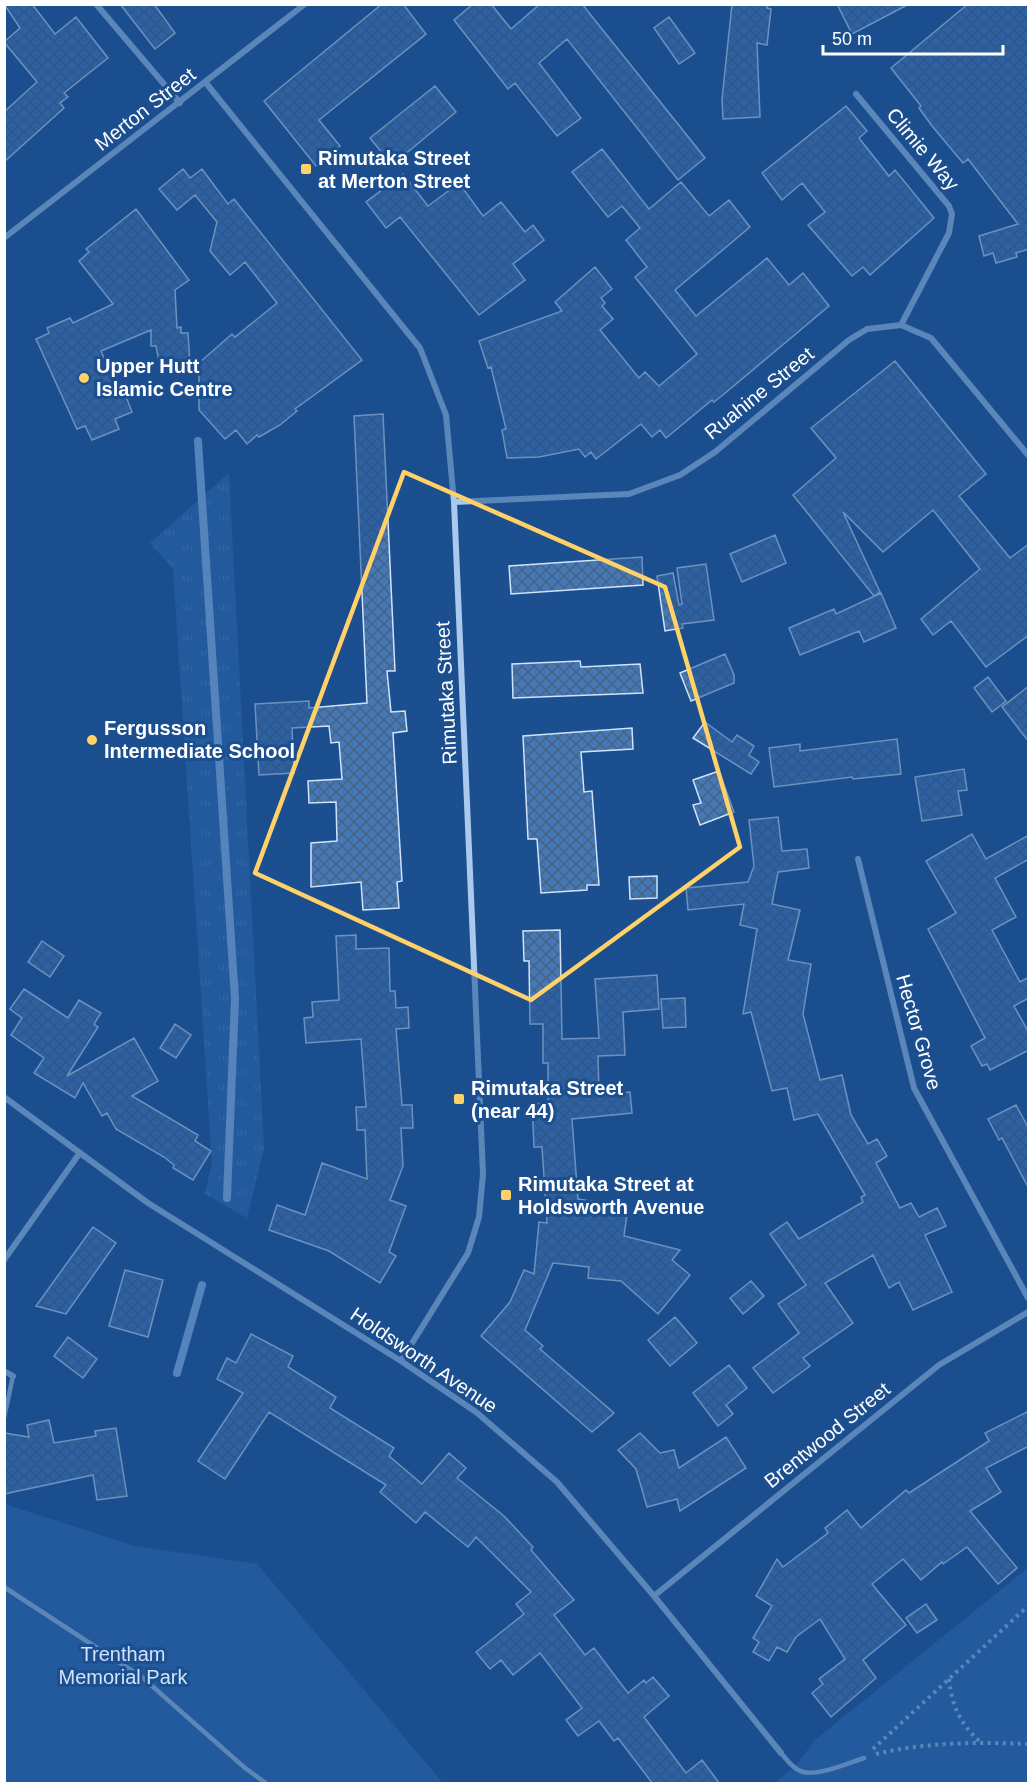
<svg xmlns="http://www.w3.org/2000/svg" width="1033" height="1788" viewBox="0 0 1033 1788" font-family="Helvetica,sans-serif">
  <defs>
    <pattern id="grass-tufts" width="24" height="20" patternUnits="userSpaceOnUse" patternTransform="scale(1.5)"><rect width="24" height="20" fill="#2e69ad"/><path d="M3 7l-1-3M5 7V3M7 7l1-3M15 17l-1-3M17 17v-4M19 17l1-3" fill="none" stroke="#4d80b9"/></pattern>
    <pattern id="building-cross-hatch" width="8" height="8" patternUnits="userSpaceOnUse" patternTransform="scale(1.5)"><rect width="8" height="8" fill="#4478b7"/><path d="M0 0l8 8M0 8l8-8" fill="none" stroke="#486282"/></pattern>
  </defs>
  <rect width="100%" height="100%" fill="#1b4f8f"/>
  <path fill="url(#grass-tufts)" d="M229,473l35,675 -17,70 -42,-24 7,-32 -39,-593 -23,-26z"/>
  <path fill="#2e69ad" d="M5,1504l129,42 123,18 186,219 -438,1z
    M1028,1568v215l-255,1 21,-16 21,-28z"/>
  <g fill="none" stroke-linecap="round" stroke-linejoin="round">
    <path stroke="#9cc4f0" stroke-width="8" d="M198,441l37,558 -8,199
      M177,1373l25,-88"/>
  </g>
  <path fill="url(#building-cross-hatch)" stroke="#cfe3fa" stroke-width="1.5" d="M4,4h28l23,30 21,-17 32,41 -44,35 4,4 -8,6 4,5 -60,54v-50l33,-30 -33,-40 16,-14z
    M120,4h34l21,29 -20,16z
    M382,4h21l23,30 -107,86 21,26 -24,20 -52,-65z
    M473,4h18l20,25 29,-25h42l123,154 -27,22 -111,-141 -28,24 42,55 -24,18 -42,-53 -7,6 -54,-69z
    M732,4h36l-1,4 4,1 -4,36 -10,-2 3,74 -37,2 -1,-20z
    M837,4h72l-57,30z
    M968,4h61v245l-13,4 1,4 -21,6 -3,-10 -9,3 -5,-20 39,-12 -50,-65 -5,4 -31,-37 -13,-18 2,-2 -30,-38z
    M669,17l26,36 -16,11 -25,-36z
    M435,86l21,26 -64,53 -22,-27z
    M846,106l21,25 -8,7 30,38 6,-6 39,48 -64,57 -7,-8 -11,9 -44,-51 17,-13 -23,-29 -20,17 -20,-27z
    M602,149l47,60 32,-27 28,34 20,-16 21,27 -75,63 21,26 71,-58 22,27 14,-12 26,33 -99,83 -16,13 -2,-2 -46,38 -6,-8 -8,7 -11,-13 -45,35 -5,-7 -6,5 -6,-8 -40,8 -32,1 -5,-28 4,-1 -15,-62 -3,1 -9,-27 83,-30 -7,-9 40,-35 17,22 -11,9 4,5 -3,3 11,13 -13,11 39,48 6,-6 14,14 38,-32 -62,-77 12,-10 -21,-27 14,-12 -18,-22 -14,11 -36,-45z
    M183,169l7,9 12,-9 26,35 6,-5 128,161 -67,49 2,2 -17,14 -21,12 -2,-2 -10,9 -11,-14 -11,9 -26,-29v-47l33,-29 3,3 42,-34 -32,-41 -15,13 -20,-24 7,-29 -22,-27 -18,15 -18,-21z
    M403,174l25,32 31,-23 24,33 18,-14 24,30 8,-7 11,15 -31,24 12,16 -46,35 -79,-98 -14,11 -20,-26z
    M136,209l53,71 -14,10 2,38 4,-1v6h7l2,32 -30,1 -4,-20h-5v-16l-50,21 19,44 5,-1 7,18 -17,7 4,10 -27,11 -7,-14 -8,3 -41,-90 13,-6 -2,-5 23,-10 3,5 40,-19 -34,-43 10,-9 -3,-3z
    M895,361l91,113 -27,22 51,62 19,-14v91l-43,32 -35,-46 -18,14 -12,-16 59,-50 -47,-59 -50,42 -40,-40 37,80 -6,4 -81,-101 43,-37 -25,-30z
    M383,414l12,257h-8l4,41 14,-1 2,20 -14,2 9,148 -5,1 2,26 -36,2 -2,-28 -50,5v-44l26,-2 -1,-39 -27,1 -1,-22 34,-2 -3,-37 -8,1 -2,-17 -37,2 2,45 -35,2 -4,-71 54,-3v7l58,-5 -13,-287z
    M775,535l11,28 -44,19 -12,-28z
    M642,557l1,28 -132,9 -2,-28z
    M706,564l8,56 -32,4 1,4 -18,3 -8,-55 16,-3 6,32 3,-1 -5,-36z
    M881,593l15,35 -32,14 -5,-11 -59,24 -11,-27 45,-19 2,5z
    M725,654l9,21v8l-43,18 -11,-28z
    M580,661l1,6 59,-3 3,29 -130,5 -1,-34z
    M988,677l18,24 -14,11 -18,-24z
    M1029,686v56l-27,-35z
    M705,722l27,20 5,-7 17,11 -5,9 10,7 -8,12 -58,-36z
    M632,728l1,21 -52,3 3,40 8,-1 7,94h-12v5l-46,3 -4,-54h-9l-5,-103z
    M897,739l4,35 -48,5 -1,-2 -78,10 -5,-39 31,-4v7z
    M964,769l3,21 -9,1 4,24 -40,6 -7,-44z
    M719,771l15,41 -34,13 -7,-20 8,-2 -8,-23z
    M778,817l4,34 25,-2 2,19 -31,4 -6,32 28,6 -12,50 23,4 -8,50 17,66 22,-5 9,40 17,29 9,-5 10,17 -11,7 24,45 11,-5 8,14 18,-9 9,18 -21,9 27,57 -39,18 -14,-28 -10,6 -16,-33 -48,28 28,40 -50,35 7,8 -37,27 -20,-25 46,-35 -21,-29 28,-19 -36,-51 17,-12 12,17 64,-37 -2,-5 4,-2 -47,-81 -24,6 -7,-32 -15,3 -21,-79 -8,2 14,-85 -17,-4 4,-21 -56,6 -2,-22 62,-6 6,-16 -5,-46z
    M972,834l14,25 43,-24v24l-34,19 21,39 -24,13 28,52 9,-5v21l-15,8 15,27v17l-39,20 -3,-6 -5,2 -11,-20 14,-8 -57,-109 28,-16 -30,-52z
    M657,876v22l-27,1 -1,-22z
    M560,930l2,109 37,-1 -4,-59 62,-4 2,34 -36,3 2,43 -27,1 1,39 31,-3 2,21 -60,6 6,80 50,8 -4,29 56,14 -8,10 18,15 -32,39 -37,-33 -33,-3 1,-11 -36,-4 -28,67 18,16 -3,3 74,64 -22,19 -111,-96 29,-34 14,-32 10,4 5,-52 8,1 -5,-76h-8l-2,-43 16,-1v-40h-5v-39h-13l-1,-63h-5l-1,-30z
    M356,935v14l33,-1 1,43h5l1,17 12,-1 1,21 -13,1 6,76h10l1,23h-12l2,38 -13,34 16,6 -17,46 7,4 -16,27 -51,-32 -60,-21 8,-25 28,10 17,-52 45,16 -2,-49h-8l-1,-23h10l-5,-68 -55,4 -2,-25 9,-1 -1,-15 27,-2 -3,-64z
    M42,941l22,15 -14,21 -22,-15z
    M24,989l44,29 11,-18 22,13 -7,11 4,3 -31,49 67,-38 24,43 -26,15 66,39 -3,6 16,10 -18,29 -20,-12 1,-3 -10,-8 -48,-28 -9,-16 -5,3 -19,-33 -8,15 -41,-25 10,-15 -33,-23 11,-17 -12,-9z
    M685,998l1,29 -23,1 -2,-29z
    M175,1024l16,11 -15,23 -16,-10z
    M1016,1105l13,24v60l-27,-51 -3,2 -11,-21z
    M93,1227l23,16 -50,71 -30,-8z
    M125,1270l38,10 -15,57 -39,-11z
    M751,1281l13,15 -21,18 -13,-16z
    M675,1317l22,26 -27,23 -22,-26z
    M251,1334l42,22 -5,11 48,30 -6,11 64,40 -5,8 33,28 27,-31 17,15 -9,10 47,38 29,31 -2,3 43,50 -20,15 31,40 9,-7 34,45 16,-13 2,3 7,-6 16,19 -25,21 42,56 16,-13 18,24h-67l-35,-46 -4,3 -15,-20 -21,15 -12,-16 16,-12 -42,-55 -27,22 -12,-15 -11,9 -14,-17 48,-38 -8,-10 15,-12 -55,-55 -8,10 -43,-35 -9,11 -36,-31 6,-7 -117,-73 -44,67 -27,-18 45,-68 -26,-14 10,-21 9,5z
    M68,1337l29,22 -14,19 -29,-22z
    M729,1365l18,23 -21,17 7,9 -15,12 -25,-33z
    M1029,1411v35l-43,22 15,24 -31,19 47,57 -19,16 -31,-37 -24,17 -1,-2 -21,18 -18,-21 -31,25 34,41 -43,35 13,18 -45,39 -19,-24 11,-9 -4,-5 26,-20 -25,-40 -24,18 -9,15 -10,-5 -8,14 -16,-9 6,-10 -6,-4 19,-32 -16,-10 21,-37 6,8 45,-34 -3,-5 22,-18 14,18 45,-38 3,3 80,-52 -4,-8z
    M49,1420l5,23 42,-7 -1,-5 21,-3 11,68 -30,4 -4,-25 -89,19v-61l25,4 -2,-12z
    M640,1433l20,20 14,-3 5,18 47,-31 20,31 -66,43 -3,-12 -30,8 -11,-38 -18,-19z
    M926,1604l11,16 -20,13 -11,-15z"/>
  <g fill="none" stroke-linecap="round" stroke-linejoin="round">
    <path stroke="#a9c9ee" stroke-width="4" stroke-dasharray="3 4.5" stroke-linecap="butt" d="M949,1679c3,28 11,44 31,63
      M873,1749l155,-143
      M876,1754c49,-12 102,-12 152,-10"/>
    <path stroke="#a9c9ee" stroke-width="4.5" d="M4,1418l9,-42
      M4,1587l139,91 102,90 22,16
      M781,1753c6,7 13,17 22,19 16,4 45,-9 61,-14"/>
    <path stroke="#a9c9ee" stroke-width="6" d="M96,4l84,99
      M206,83l214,265 26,67 8,87 29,672 -4,43 -11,36 -67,108
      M856,94l93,112 3,8 -3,19 -48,92
      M4,238l301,-234
      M454,502l175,-8 51,-19 35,-23 134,-112 18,-11 34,-4 30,13 97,117
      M858,859l56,229 114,210
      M4,1097l144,106 253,158 75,51 81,70 97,114 127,157
      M4,1260l75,-106
      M4,1371l9,5
      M654,1596l285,-231 89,-53"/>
  </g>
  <path d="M0 0H1033V1788H0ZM404,472l261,115 75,260 -209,153 -276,-127z" fill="#1b4f8f" fill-opacity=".55" fill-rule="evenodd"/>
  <path fill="none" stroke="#ffd166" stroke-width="4.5" stroke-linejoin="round" d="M404,472l261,115 75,260 -209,153 -276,-127z"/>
  <g fill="#ffd166" stroke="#1b4f8f" stroke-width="2">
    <rect x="300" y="163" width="12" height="12" rx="3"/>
    <circle cx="84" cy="378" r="6"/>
    <circle cx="92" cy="740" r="6"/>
    <rect x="453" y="1093" width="12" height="12" rx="3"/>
    <rect x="500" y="1189" width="12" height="12" rx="3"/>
  </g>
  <g text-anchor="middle" stroke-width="6" stroke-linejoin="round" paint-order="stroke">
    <g font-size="20" fill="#fff" stroke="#1b4f8f">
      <text transform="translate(145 109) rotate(-38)" y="7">Merton Street</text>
      <text transform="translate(923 149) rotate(50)" y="7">Climie Way</text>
      <text transform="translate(759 393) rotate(-39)" y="7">Ruahine Street</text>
      <text transform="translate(446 693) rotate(-93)" y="7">Rimutaka Street</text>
      <text transform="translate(919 1032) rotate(74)" y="7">Hector Grove</text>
      <text transform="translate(424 1360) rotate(34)" y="7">Holdsworth Avenue</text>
      <text transform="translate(827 1435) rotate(-39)" y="7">Brentwood Street</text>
    </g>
    <g font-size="20" font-weight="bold" fill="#fff" stroke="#1b4f8f" text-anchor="start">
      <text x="318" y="165">Rimutaka Street<tspan x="318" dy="23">at Merton Street</tspan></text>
      <text x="96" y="373">Upper Hutt<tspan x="96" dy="23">Islamic Centre</tspan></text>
      <text x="104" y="735">Fergusson<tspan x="104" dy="23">Intermediate School</tspan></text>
      <text x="471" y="1095">Rimutaka Street<tspan x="471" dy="23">(near 44)</tspan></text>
      <text x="518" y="1191">Rimutaka Street at<tspan x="518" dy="23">Holdsworth Avenue</tspan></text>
    </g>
    <g font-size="20" fill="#cfe3fa" stroke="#1b4f8f">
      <text x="123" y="1661">Trentham<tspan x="123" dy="23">Memorial Park</tspan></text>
    </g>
  </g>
  <rect width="1033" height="1788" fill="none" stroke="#ffffff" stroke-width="12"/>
  <path d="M823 45v9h180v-9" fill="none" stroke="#ffffff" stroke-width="3"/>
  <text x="832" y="45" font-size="18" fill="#ffffff" stroke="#1b4f8f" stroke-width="4.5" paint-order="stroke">50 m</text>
</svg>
